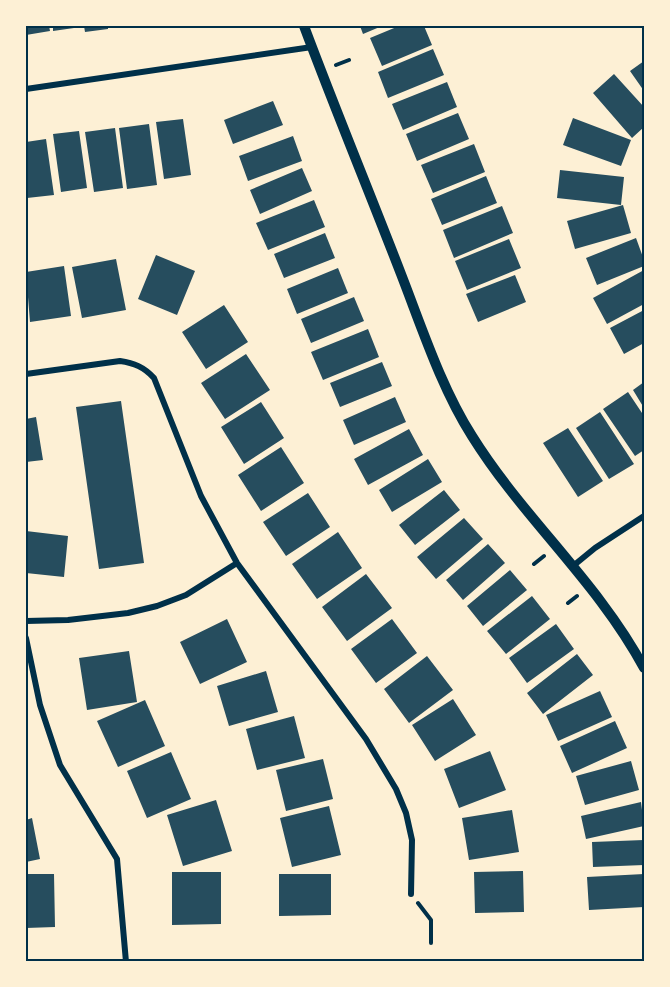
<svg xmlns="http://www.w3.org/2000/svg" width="670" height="987" viewBox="0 0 670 987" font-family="Rubik,sans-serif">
  <rect width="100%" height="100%" fill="#fdf0d5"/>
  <path fill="#264d5e" d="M26,26h23l1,5 -24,4z
    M53,26h28v1l-28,4z
    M84,26h24v3l-23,3z
    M360,26h22l-19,8z
    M399,26h25l8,19 -50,21 -12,-28z
    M433,49l11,26 -56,23 -10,-26z
    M644,61v30l-14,-20z
    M614,74l30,33v20l-12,11 -39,-45z
    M447,82l10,25 -54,23 -11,-26z
    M273,101l10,24 -50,19 -9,-24z
    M458,113l11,26 -52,22 -11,-27z
    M573,118l58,22 -10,26 -58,-21z
    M183,119l8,56 -27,4 -8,-57z
    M149,124l8,61 -30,4 -8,-61z
    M115,128l8,60 -29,4 -9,-60z
    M79,131l8,57 -26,4 -8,-58z
    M293,136l9,25 -54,20 -9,-25z
    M46,139l8,56 -27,3 -1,-56z
    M474,144l11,28 -52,21 -12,-28z
    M302,168l10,23 -52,23 -10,-24z
    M560,170l64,7 -3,28 -64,-7z
    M486,176l11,27 -55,22 -11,-26z
    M314,200l11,27 -57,23 -12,-27z
    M623,205l8,28 -56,16 -8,-28z
    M502,206l11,27 -59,25 -11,-28z
    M325,233l10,25 -51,20 -10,-24z
    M636,238l8,22v6l-47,19 -11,-27z
    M509,239l12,29 -54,22 -12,-29z
    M156,255l39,16 -18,44 -39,-16z
    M116,259l10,51 -44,8 -10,-51z
    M64,266l7,50 -41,6 -4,-50z
    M338,268l10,25 -51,21 -10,-25z
    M644,270v34l-37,20 -14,-26z
    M515,275l11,27 -48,20 -12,-28z
    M354,297l10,24 -53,22 -10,-24z
    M224,305l24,37 -42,27 -24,-37z
    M644,310v33l-20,11 -14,-26z
    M368,329l11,28 -56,23 -12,-28z
    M246,354l24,36 -45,29 -24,-36z
    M382,362l10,24 -52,21 -10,-24z
    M644,382v26l-11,-18z
    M628,392l16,24v34l-9,6 -32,-47z
    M395,397l11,25 -52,23 -11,-25z
    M121,401l23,162 -45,6 -23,-162z
    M261,402l23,36 -40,26 -23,-37z
    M600,412l34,52 -25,15 -33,-51z
    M36,417l7,43 -17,2v-43z
    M568,428l35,53 -25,16 -35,-54z
    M409,429l14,26 -55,30 -14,-26z
    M281,447l23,36 -43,28 -23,-36z
    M428,459l14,23 -50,30 -13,-22z
    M444,490l16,20 -45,35 -16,-20z
    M308,493l22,34 -44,29 -23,-34z
    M464,518l19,21 -47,40 -19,-22z
    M26,531l42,5 -4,41 -38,-4z
    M338,532l24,36 -45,31 -25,-35z
    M488,544l17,19 -42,37 -17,-20z
    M510,570l17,20 -44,36 -16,-20z
    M366,574l26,34 -45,33 -25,-34z
    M532,596l18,23 -44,35 -19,-23z
    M227,619l20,43 -47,22 -20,-42z
    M392,619l25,34 -41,30 -25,-34z
    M556,624l18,25 -47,34 -18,-25z
    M129,651l8,51 -50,8 -8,-52z
    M577,654l16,21 -50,39 -16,-21z
    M427,656l26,34 -44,33 -25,-34z
    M266,671l12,41 -49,14 -12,-40z
    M600,691l12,26 -54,24 -12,-26z
    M453,699l23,36 -41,26 -23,-36z
    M145,700l20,46 -47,21 -21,-46z
    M294,716l11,42 -48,12 -11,-41z
    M615,721l12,27 -55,25 -12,-27z
    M490,751l16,39 -47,18 -15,-39z
    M171,752l20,47 -44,19 -20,-47z
    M323,759l10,40 -47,12 -10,-41z
    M631,761l8,29 -54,15 -9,-29z
    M216,800l16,51 -49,15 -16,-51z
    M641,802l3,24 -58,13 -5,-23z
    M329,806l12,49 -49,12 -12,-49z
    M512,810l7,42 -50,8 -7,-42z
    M32,818l8,41 -14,3v-42z
    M644,840v25l-51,2 -1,-25z
    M523,871l1,41 -49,1 -1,-41z
    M172,872h49v52l-49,1z
    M26,874h28l1,53 -29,1z
    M279,874h52v41l-52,1z
    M644,874v33l-55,3 -2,-33z"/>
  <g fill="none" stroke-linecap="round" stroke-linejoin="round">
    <path stroke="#003049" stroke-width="4" d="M336,65l13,-5
      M534,564l10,-8
      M568,603l9,-7
      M418,903l13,17v23"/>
    <path stroke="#003049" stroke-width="6" d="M26,89l286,-42
      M26,374l94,-13c14,2 24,6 34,17l47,118 36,67 129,176 30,50 10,24 6,27 -1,54
      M573,566l22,-18 49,-32
      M26,621l42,-1 60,-7 29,-7 29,-11 51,-32
      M26,638l14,67 20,60 57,94 9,103"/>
    <path stroke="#003049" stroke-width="10" d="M304,26c31,83 65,165 97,248 21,54 40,113 71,162 51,82 126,146 172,232"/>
  </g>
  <rect width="670" height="987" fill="none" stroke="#fdf0d5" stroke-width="54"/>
  <rect x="27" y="27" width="616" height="933" fill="none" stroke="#003049" stroke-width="2"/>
</svg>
